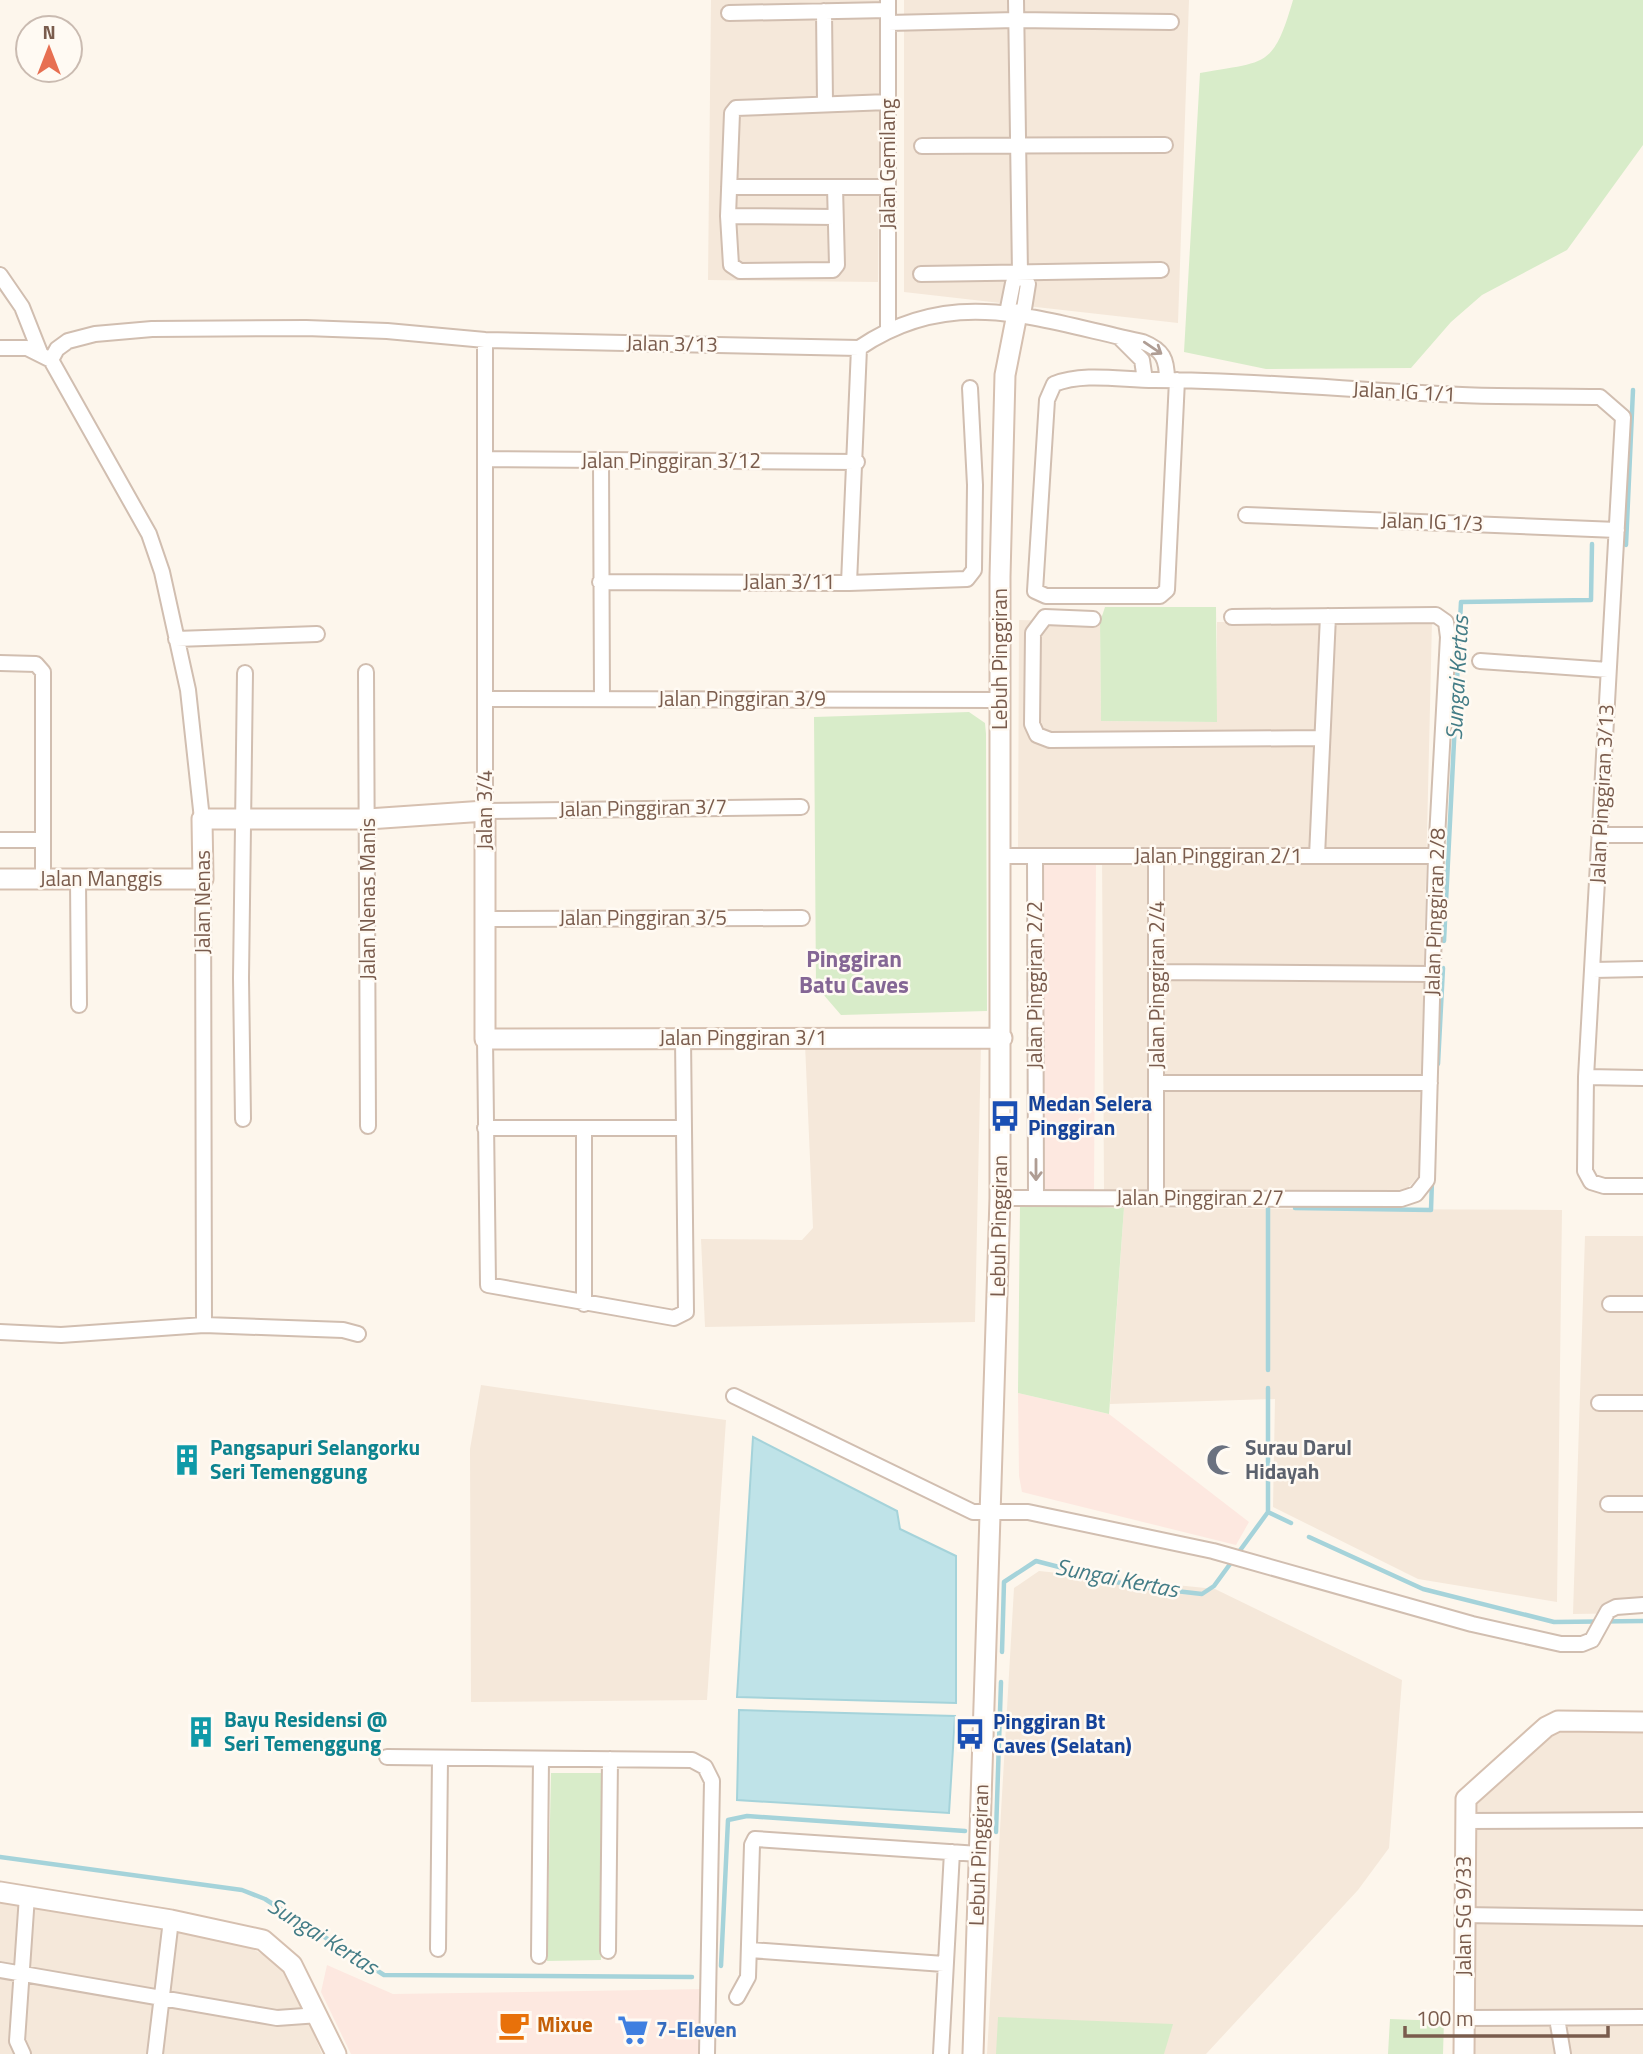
<svg xmlns="http://www.w3.org/2000/svg" width="1643" height="2054" viewBox="0 0 1643 2054" font-family="'Titillium Web',sans-serif">
  <rect width="100%" height="100%" fill="#fdf6ec"/>
  <path fill="#f5e8da" d="M711,0h170l-3,282 -170,-2z
    M904,0h285l-11,323 -274,-31z
    M1019,620l81,2 1,99 115,1 1,-100 215,-1 -13,555 -15,16 -300,-1 -2,-340h-84z
    M805,1044h176l-6,278 -270,5 -4,-88 101,1 11,-12z
    M1124,1208l438,2 -5,392 -139,-23 -145,-72 2,-108 -165,5z
    M1585,1236h58v377l-70,1z
    M481,1385l245,35 -19,280 -236,2 -1,-253z
    M1039,1571l176,18 187,91 -13,168 -31,42 -152,164h-219l27,-466z
    M1643,1717v337h-174l-3,-250 97,-86z
    M0,1903l236,37 39,21 16,19 31,74h-322z"/>
  <path fill="#fde8e0" d="M1040,861h56l-2,332h-54z
    M1018,1393l91,21 140,108 -13,23 -214,-53 -3,-16z
    M327,1965l66,29 313,-5 -2,65h-353l-30,-62z"/>
  <path fill="#d8ecc9" d="M1293,0h350v145l-76,105 -85,45 -31,27 -40,46 -145,1 -82,-17 16,-279c66,-12 73,-4 93,-73z
    M1105,607h111l1,115 -116,-1 -1,-99z
    M969,712l16,11 1,11 1,277 -146,4 -25,-29 -2,-269z
    M1020,1204l104,4 -15,206 -91,-21z
    M551,1773h51l-1,187 -54,1z
    M998,2017l175,7 -9,30h-168z
    M1390,2019l54,2 -1,33h-55z"/>
  <path fill="#bfe3e8" stroke="#a5d3da" stroke-width="2" d="M753,1437l144,74 3,18 56,27v147l-219,-6z
    M739,1710l216,6 -6,97 -212,-13z"/>
  <g fill="none" stroke-linecap="round" stroke-linejoin="round">
    <path stroke="#a5d3da" stroke-width="4.5" d="M1626,545l7,-155
      M1444,941l17,-339 130,-2 1,-56
      M1438,1064l5,-96
      M1268,1208v162
      M1295,1208l136,2 1,-30
      M1268,1512l23,11
      M1309,1537l114,52 131,33 89,-1
      M1002,1652l2,-70 32,-21 96,25 70,8 12,-8 54,-74v-124
      M996,1832l5,-150
      M0,1857l242,33 23,9 119,76 308,2
      M721,1966l7,-146 19,-4 218,15"/>
    <defs>
      <path id="street" d="M1016,0l4,274 8,10 -5,31
        M824,11l1,92
        M729,13l159,-3
        M888,23l128,-3 155,2
        M922,146l243,-1
        M729,187h159
        M835,187l2,78 -4,5 -93,1 -9,-6 -3,-49 4,-103 4,-5 152,-6
        M728,216l107,1
        M921,274l240,-4
        M0,275l22,32 19,48
        M1007,313l6,-30 7,-9
        M888,328v-328
        M1121,339l21,21 3,20
        M485,340v471l316,-4
        M0,348h27l24,12 98,174 13,38 26,118 14,129
        M859,348c95,-65 182,-27 284,-6 20,8 24,17 24,38
        M51,360l6,-11 11,-8 27,-7 57,-5 154,-1 81,3 98,9 374,8
        M1177,380l-10,210 -7,6h-114l-11,-5 12,-191 7,-16c30,-12 68,-4 100,-4 103,0 205,11 308,15 46,2 92,1 138,2l23,20 -37,660 -1,94 6,11 13,4h39
        M485,459l372,3
        M601,460l1,239
        M1246,515l371,15
        M600,582l249,1 118,-4 7,-9 1,-85 -5,-97
        M849,583l10,-235
        M1093,619l-48,-2 -12,16 -1,91 5,11 13,5 272,-2
        M176,639l141,-5
        M1480,661l128,9
        M0,663l36,1 7,8v207
        M366,672l2,454
        M485,699l515,1
        M1599,835h44
        M0,840h43
        M1000,856h436
        M1035,856l1,342
        M1156,856v342
        M1317,856l11,-240
        M78,879l1,126
        M203,879l1,446
        M485,919l317,-1
        M1593,970l50,-1
        M1157,972l276,2
        M485,1039l3,246 186,33 12,-6 -3,-274
        M1586,1077l57,1
        M1157,1083h273
        M243,1119l-2,-141 4,-305
        M485,1128h199
        M584,1128v176
        M1000,1198l401,1 15,-5 11,-14 9,-324 12,-219 -2,-15 -10,-7 -204,2
        M1610,1304h33
        M0,1332l61,3 143,-10 139,5 15,4
        M734,1396l239,116h55l185,39 259,73 89,20h21l10,-4 16,-29 8,-4 27,-2
        M1599,1403h44
        M1608,1504h35
        M387,1757l305,3 13,7 7,14 -5,273
        M1465,1821l178,-1
        M1463,1915l180,3
        M438,1949l2,-191
        M750,1950l194,14
        M608,1951l2,-192
        M539,1956l2,-197
        M0,1970l277,48 42,-3
        M737,1997l11,-20 4,-132 3,-6 224,15
        M1463,2018l180,-1
        M1557,2018l6,36
        M23,2054l-6,-13 10,-145
        M155,2054l16,-134
        M941,2054l11,-202"/>
      <path id="secondary" d="M0,879h203l-1,-60h166l117,-8v228l517,-1
        M0,1892l171,28 92,20 29,25 44,89
        M973,2054l27,-856v-621l5,-202 12,-61
        M1464,2054l2,-255 80,-72 12,-6 85,1"/>
    </defs>
    <use href="#street" stroke="#d1beb0" stroke-width="18"/>
    <use href="#secondary" stroke="#d6c0b0" stroke-width="23"/>
    <use href="#street" stroke="#fff" stroke-width="14"/>
    <use href="#secondary" stroke="#fff" stroke-width="19"/>
  </g>
  <defs><path id="oneway-shaft" d="M-6 0H5M1.5-3L5.5 0L1.5 3" fill="none" stroke-width="1.6" stroke-linecap="round" stroke-linejoin="round" transform="scale(1.75)"/></defs>
  <g stroke="#af9d94">
    <use href="#oneway-shaft" transform="translate(1153 348) rotate(34)"/>
    <use href="#oneway-shaft" transform="translate(1036 1170) rotate(90)"/>
  </g>
  <defs>
    <symbol id="bus-bare" viewBox="-9 -9 18 18"><path d="M-5-6H5V4H4V6H2V4H-2V6H-4V4H-5ZM-3.5-4V0h7V-4ZM-3.5 1.2v1.5H-2V1.2ZM2 1.2v1.5H3.5V1.2Z" fill="#1a4fb4" stroke="#fffaf3" stroke-width="2.5" paint-order="stroke"/></symbol>
    <symbol id="building-bare" viewBox="-9 -9 18 18"><path d="M-4-6H4V6H1V3H-1V6H-4ZM-2.5-4.3h1.7v1.8h-1.7ZM.8-4.3h1.7v1.8H.8ZM-2.5-1h1.7V.8h-1.7ZM.8-1h1.7V.8H.8Z" fill="#0f9aa8" stroke="#fffaf3" stroke-width="2.5" paint-order="stroke"/></symbol>
    <symbol id="mosque-bare" viewBox="-9 -9 18 18"><path d="M3.5-4.9A6 6 0 1 0 3.5 4.9A5 5 0 1 1 3.5-4.9Z" fill="#6b7280" stroke="#fffaf3" stroke-width="2.5" paint-order="stroke"/></symbol>
    <symbol id="cafe-bare" viewBox="-9 -9 18 18"><path d="M-5.5-4.5H6V0H3Q3 3.5 0 3.5H-2.5Q-5.5 3.5-5.5 0ZM3-3.2v2h1.7v-2ZM-6 4.5H4V6H-6Z" fill="#e8710a" stroke="#fffaf3" stroke-width="2.5" paint-order="stroke"/></symbol>
    <symbol id="supermarket-bare" viewBox="-9 -9 18 18"><path d="M-6-5.5h2.5l.6 2H6L4.5 2H-2.5L-4.4-4H-6ZM-1.5 3.2a1.3 1.3 0 1 0 .1 0ZM3 3.2a1.3 1.3 0 1 0 .1 0Z" fill="#3f7fe0" stroke="#fffaf3" stroke-width="2.5" paint-order="stroke"/></symbol>
  </defs>
  <g fill-rule="evenodd">
    <use href="#bus-bare" x="983" y="1094" width="44" height="44"/>
    <use href="#building-bare" x="165" y="1438" width="44" height="44"/>
    <use href="#mosque-bare" x="1200" y="1438" width="44" height="44"/>
    <use href="#building-bare" x="179" y="1710" width="44" height="44"/>
    <use href="#bus-bare" x="948" y="1712" width="44" height="44"/>
    <use href="#cafe-bare" x="492" y="2003" width="44" height="44"/>
    <use href="#supermarket-bare" x="611" y="2008" width="44" height="44"/>
  </g>
  <g text-anchor="middle" stroke-width="5" stroke-linejoin="round" paint-order="stroke">
    <g font-size="21" fill="#7a5c4d" stroke="#fffaf3">
      <text transform="translate(888 164) rotate(-90)" y="7">Jalan Gemilang</text>
      <text transform="translate(672 344) rotate(1)" y="7">Jalan 3/13</text>
      <text transform="translate(1404 392) rotate(3)" y="7">Jalan IG 1/1</text>
      <text x="671" y="468">Jalan Pinggiran 3/12</text>
      <text transform="translate(1432 522) rotate(2)" y="7">Jalan IG 1/3</text>
      <text x="789" y="589">Jalan 3/11</text>
      <text transform="translate(1000 659) rotate(-90)" y="7">Lebuh Pinggiran</text>
      <text x="742" y="706">Jalan Pinggiran 3/9</text>
      <text transform="translate(1602 794) rotate(-87)" y="7">Jalan Pinggiran 3/13</text>
      <text transform="translate(643 808) rotate(-1)" y="7">Jalan Pinggiran 3/7</text>
      <text transform="translate(485 810) rotate(-90)" y="7">Jalan 3/4</text>
      <text x="1218" y="863">Jalan Pinggiran 2/1</text>
      <text x="101" y="886">Jalan Manggis</text>
      <text transform="translate(368 899) rotate(-90)" y="7">Jalan Nenas Manis</text>
      <text transform="translate(203 902) rotate(-90)" y="7">Jalan Nenas</text>
      <text transform="translate(1435 912) rotate(-88)" y="7">Jalan Pinggiran 2/8</text>
      <text x="643" y="925">Jalan Pinggiran 3/5</text>
      <text transform="translate(1035 985) rotate(-90)" y="7">Jalan Pinggiran 2/2</text>
      <text transform="translate(1157 985) rotate(-90)" y="7">Jalan Pinggiran 2/4</text>
      <text x="743" y="1045">Jalan Pinggiran 3/1</text>
      <text x="1200" y="1205">Jalan Pinggiran 2/7</text>
      <text transform="translate(999 1226) rotate(-89)" y="7">Lebuh Pinggiran</text>
      <text transform="translate(979 1855) rotate(-88)" y="7">Lebuh Pinggiran</text>
      <text transform="translate(1464 1916) rotate(-90)" y="7">Jalan SG 9/33</text>
    </g>
    <g font-size="21" font-weight="bold" fill="#164399" stroke="#fffaf3" text-anchor="start">
      <text x="1028" y="1111">Medan Selera<tspan x="1028" dy="24">Pinggiran</tspan></text>
      <text x="993" y="1729">Pinggiran Bt<tspan x="993" dy="24">Caves (Selatan)</tspan></text>
    </g>
    <g font-size="21" font-weight="bold" fill="#0d838f" stroke="#fffaf3" text-anchor="start">
      <text x="210" y="1455">Pangsapuri Selangorku<tspan x="210" dy="24">Seri Temenggung</tspan></text>
      <text x="224" y="1727">Bayu Residensi @<tspan x="224" dy="24">Seri Temenggung</tspan></text>
    </g>
    <g font-size="21" font-weight="bold" fill="#5b616d" stroke="#fffaf3" text-anchor="start">
      <text x="1245" y="1455">Surau Darul<tspan x="1245" dy="24">Hidayah</tspan></text>
    </g>
    <g font-size="21" font-weight="bold" fill="#c56008" stroke="#fffaf3" text-anchor="start">
      <text x="537" y="2032">Mixue</text>
    </g>
    <g font-size="21" font-weight="bold" fill="#366cbe" stroke="#fffaf3" text-anchor="start">
      <text x="656" y="2037">7-Eleven</text>
    </g>
    <g font-size="23" font-style="italic" fill="#437c86" stroke="#fffaf3">
      <text transform="translate(1457 678) rotate(-87)" y="8">Sungai Kertas</text>
      <text transform="translate(1117 1578) rotate(11)" y="8">Sungai Kertas</text>
      <text transform="translate(323 1936) rotate(32)" y="8">Sungai Kertas</text>
    </g>
    <g font-size="23" font-weight="bold" fill="#846695" stroke="#fffaf3">
      <text x="854" y="967">Pinggiran<tspan x="854" dy="26">Batu Caves</tspan></text>
    </g>
  </g>
  <g transform="translate(49 49)"><circle r="33" fill="#fffaf3" stroke="#cabbb1" stroke-width="2"/>
  <path d="M0-5L12 26L0 18L-12 26Z" fill="#e76f51"/>
  <text y="-10" font-size="19" font-weight="bold" text-anchor="middle" fill="#7a5c4d">N</text>
  </g>
  <path d="M1405 2026v10h203v-10" fill="none" stroke="#7a5c4d" stroke-width="3.5"/>
  <text x="1416" y="2026" font-size="21" fill="#7a5c4d" stroke="#fffaf3" stroke-width="5" paint-order="stroke">100 m</text>
</svg>
